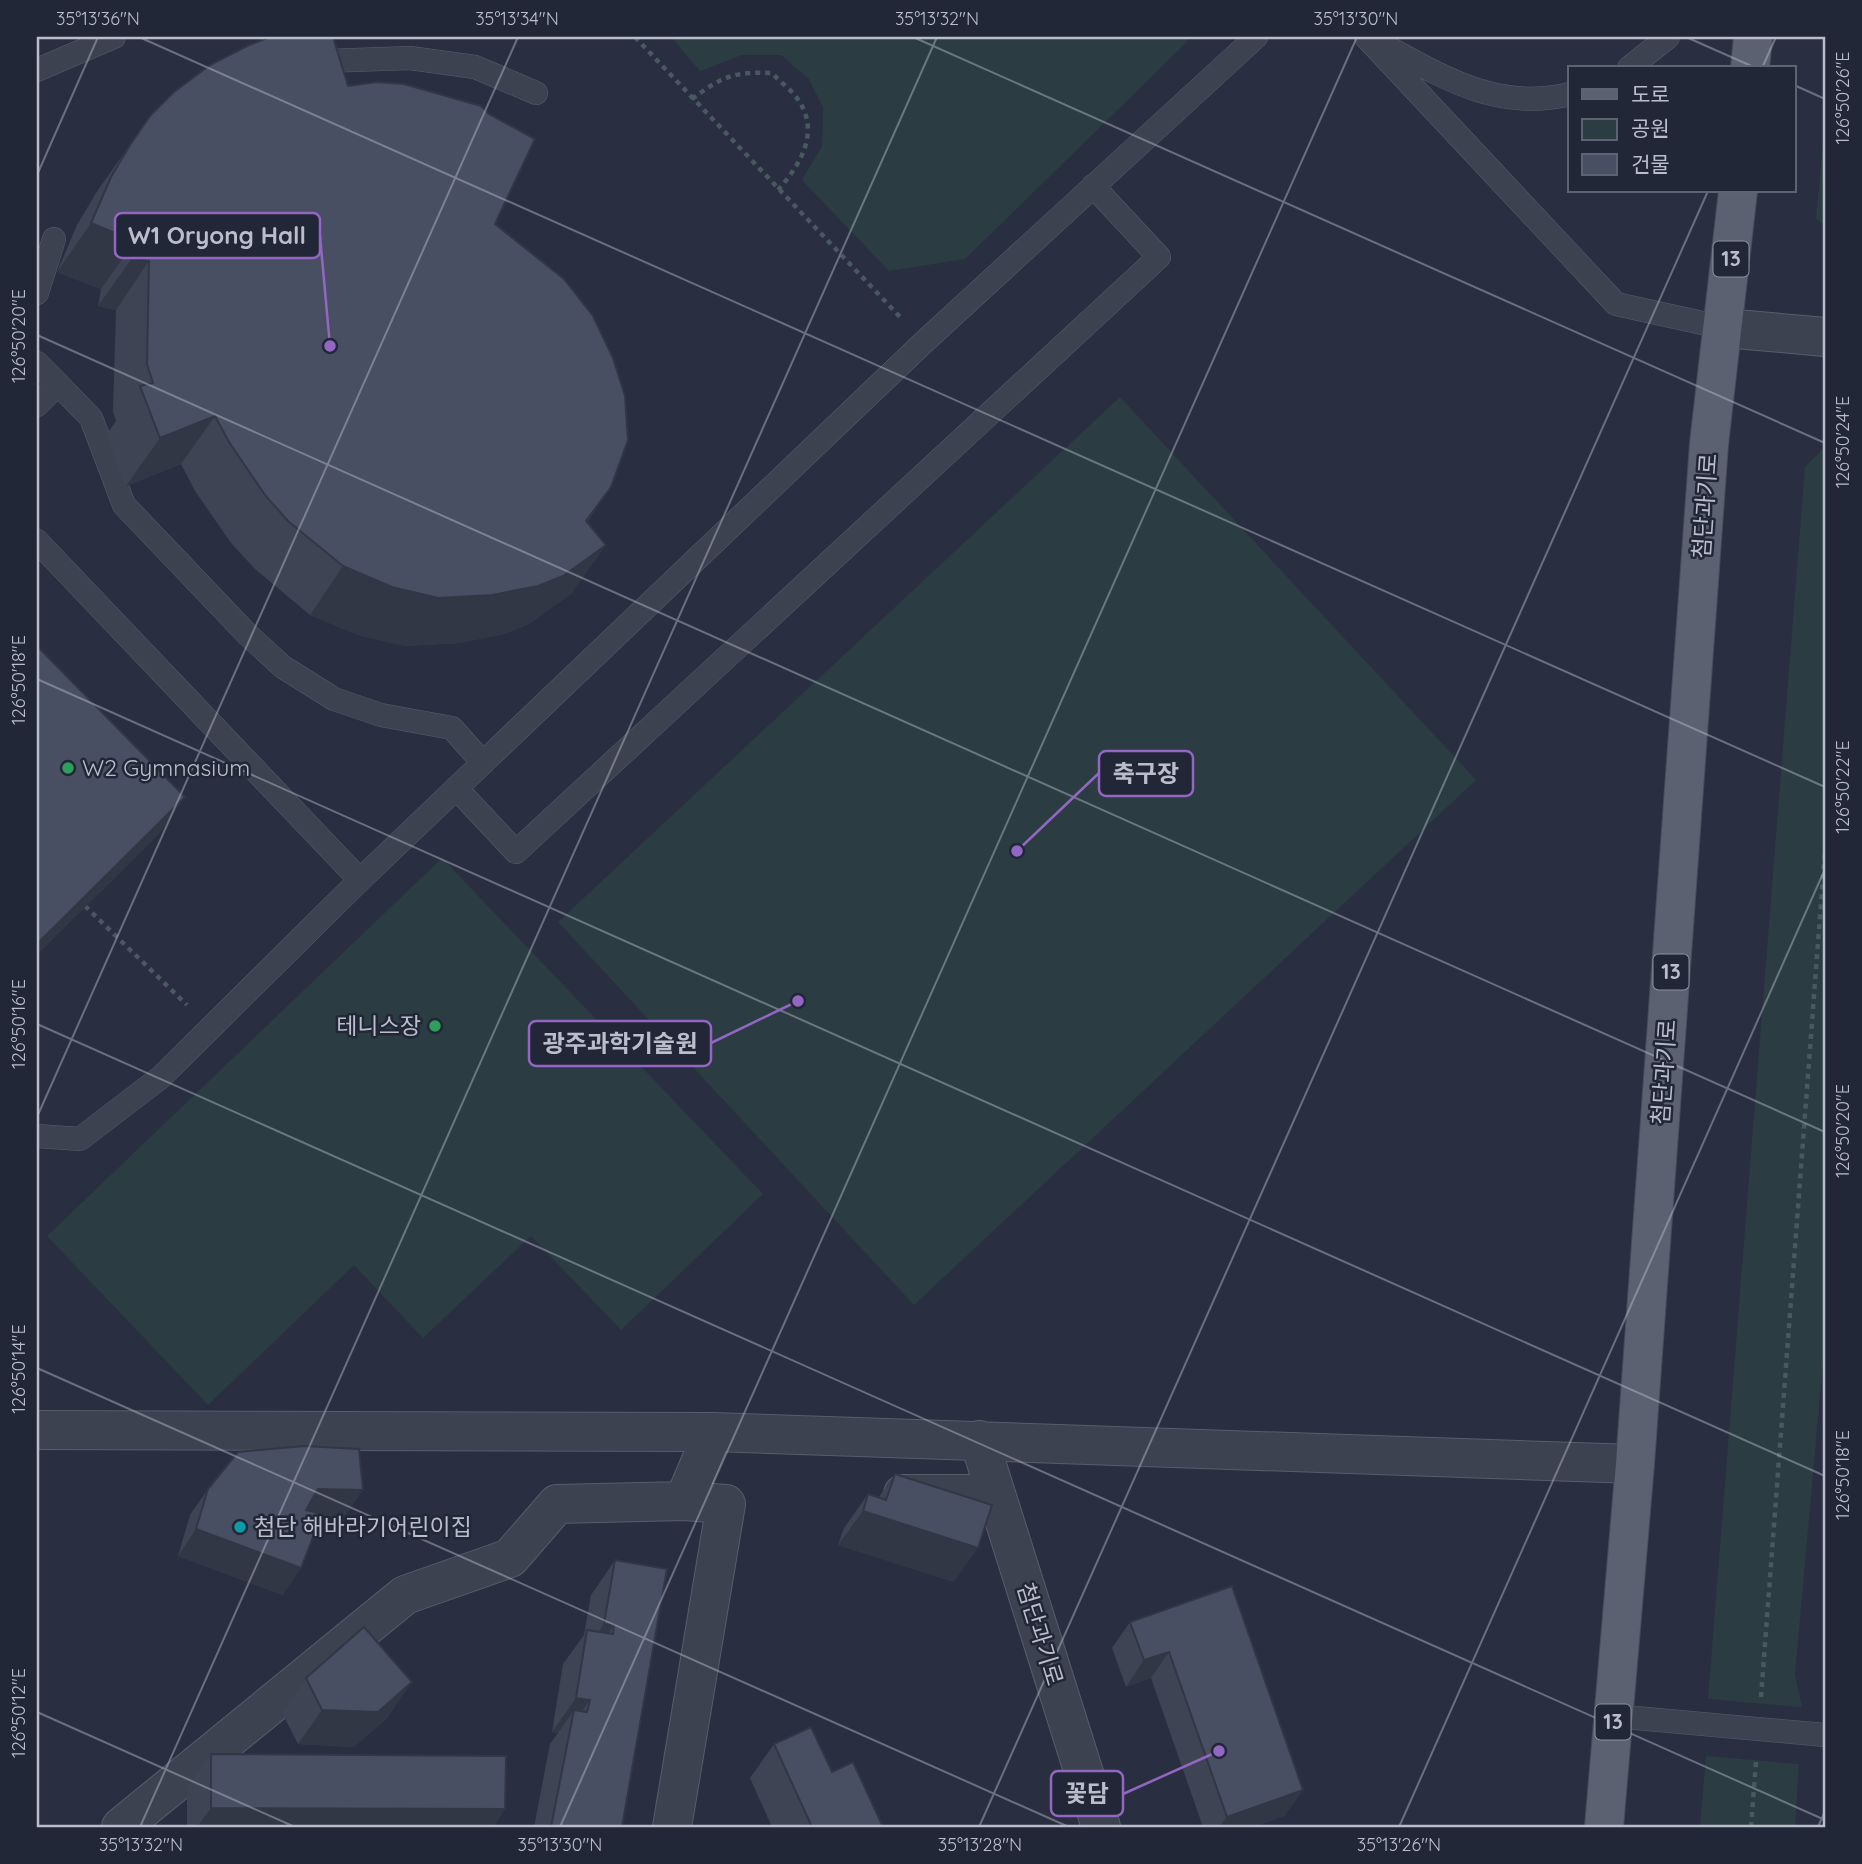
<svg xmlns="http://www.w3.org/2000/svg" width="1862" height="1864" viewBox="0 0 1862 1864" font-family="Quicksand,'Noto Sans KR',sans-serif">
  <rect width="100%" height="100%" fill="#292f41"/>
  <path fill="#2b3c42" d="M671,37h517l-2,6 -221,216 -76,12 -87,-91 20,-34 1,-38 -14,-29 -28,-24h-39l-42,16z
    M1825,122v103l-9,-6z
    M1120,397l356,383 -562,525 -356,-383z
    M1825,447v894l-30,333 7,33 -94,-8 97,-1232z
    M442,858l321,336 -142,136 -90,-94 -108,102 -69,-73 -146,140 -161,-169z
    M1706,1756l93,8 -4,63h-95z"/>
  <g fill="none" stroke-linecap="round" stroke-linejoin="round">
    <defs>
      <path id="service" d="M317,37l8,24 85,-3 65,9 61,26
        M1366,37l250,267 109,24
        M1380,43c61,33 117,69 190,51
        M1629,68l39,-31
        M37,70l77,-33
        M37,293l17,-54
        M37,363l21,21
        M37,405l21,-21 33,34 33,87 124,130 35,32 51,32 47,16 71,13 31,35
        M37,541l323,339
        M456,788l60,64 643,-595 -66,-71
        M37,1136l43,3 81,-62 199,-197 564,-538 332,-305
        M1614,1716l211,19"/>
      <path id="minor" d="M37,1430l676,2 922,32
        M979,1440l122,387
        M903,1494h93
        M121,1827l284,-232 105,-37 47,-54 127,-3 29,-69
        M672,1827l54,-323 -42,-3"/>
      <path id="tertiary" d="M1725,328l100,9"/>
      <path id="primary" d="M1750,68l3,-31
        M1604,1827l31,-363 74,-1020 29,-253"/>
    </defs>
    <use href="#service" stroke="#585d6b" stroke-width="24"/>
    <use href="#minor" stroke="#585d6b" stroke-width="40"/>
    <use href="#tertiary" stroke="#585d6b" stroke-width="40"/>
    <use href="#primary" stroke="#464b5a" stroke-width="40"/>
    <path stroke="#49595f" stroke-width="4.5" stroke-dasharray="5 5" stroke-linecap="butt" d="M635,37l266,281
      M692,99c29,-22 43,-28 80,-26 8,9 21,18 27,28 21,32 1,64 -21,89
      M85,906l102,99
      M1761,1697l64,-847
      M1751,1827l5,-65"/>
    <use href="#service" stroke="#3d4251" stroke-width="23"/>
    <use href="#minor" stroke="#3d4251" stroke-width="38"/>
    <use href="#tertiary" stroke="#3d4251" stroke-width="38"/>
    <use href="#primary" stroke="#5b6171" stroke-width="38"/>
  </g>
  <path fill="#3e4454" d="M348,86l147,138 116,263 -24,35 -15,71 -43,31 -25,10 -45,9 -54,3 -47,-11 -48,-20 -55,-46 -24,-26 -36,-52 -14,-27 -55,22 -20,-51 10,-14 -3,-9 3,-102 -18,-4 3,-17 -44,-17 20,-47 19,-32 54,-77z
    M895,1474l59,108 -116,-37 6,-17 24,-34 11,3z
    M208,1489l137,27h-23l-39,79 -105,-39 12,-41z
    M615,1560l7,267h-88l16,-83 8,-11 -6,-1 11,-68 21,-29 7,-40z
    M1232,1586l71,204 -19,26 -31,11h-50l-52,-149 -25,9 -14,-39 18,-26z
    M306,1678l82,39 -34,30 -56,-3 -16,-31z
    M774,1744l58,28 51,55h-111l-22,-49z
    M211,1754l294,55 -12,18h-306v-39z"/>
  <path fill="#323745" d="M91,223l44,18 -34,48 -44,-17z
    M132,258l17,3 -33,49 -18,-4z
    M215,416l-34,48 -55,22 34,-48z
    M606,545l-34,48 -43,31 -25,10 -45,9 -54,3 -47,-11 -48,-20 33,-49z
    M185,797l-24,35 -124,123v-10l1,-2z
    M318,1489l45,1 -18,26 -46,-1z
    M863,1511l115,37 -24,34 -116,-37z
    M196,1529l105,39 -18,27 -105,-39z
    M604,1624l10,1 -24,35 -6,-8z
    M1169,1652l-18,26 -25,9 18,-27z
    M412,1682l-24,35 -34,30 -56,-3 24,-34z
    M576,1698l14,2 -20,27 4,-17 -16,23 -6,-1z
    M1303,1790l-19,26 -31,11h-34l8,-10z
    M211,1808l294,1 -12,18h-296z"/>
  <path fill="#484f62" stroke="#323745" stroke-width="2" d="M270,37h63l15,49 29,-4 27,2 77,22 8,8 46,25 -40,85 69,55 29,37 20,42 12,38 3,44 -17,47 -25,34 20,24 -43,31 -25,10 -46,9 -54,3 -46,-11 -49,-21 -55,-45 -23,-26 -36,-53 -14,-26 -55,22 -20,-52 13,-3 -6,-19 2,-103 -17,-3 3,-17 -44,-18 20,-46 19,-32 20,-29 24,-24 36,-27 37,-19z
    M37,646l148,151 -147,146 -1,-1z
    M304,1446l55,3 4,41 -45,-1 -12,21 16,4 -21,54 -105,-39 12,-40 30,-37z
    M895,1474l97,31 -14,43 -115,-37 5,-17 18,6z
    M615,1560l52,9 -45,258h-71l23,-117 13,2 3,-12 -14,-2 11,-68 26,4 1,-9 -10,-1z
    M1232,1586l71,204 -76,27 -58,-165 -25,8 -14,-38z
    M364,1627l48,55 -34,30 -56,-2 -16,-32z
    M811,1727l21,45 21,-10 30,65h-71l-38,-83z
    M211,1754l295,2 -1,53 -294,-1z"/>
  <path fill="none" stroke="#babecb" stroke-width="2" stroke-opacity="0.45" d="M139,37l1686,750M913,37l912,406M1686,37l70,31M1762,68l14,-31M1794,85l31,14M37,175l61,-138M37,335l1788,797M37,679l1788,797M37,1024l1788,796M37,1117l481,-1080M37,1368l1032,459M37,1712l258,115M140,1827l797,-1790M560,1827l797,-1790M979,1827l729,-1636M1399,1827l426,-958M1818,1827l7,-16"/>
  <g fill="#2e9e5b" stroke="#212736" stroke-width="2.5">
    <circle cx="68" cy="768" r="7"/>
    <circle cx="435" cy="1026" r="7"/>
  </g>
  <circle fill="#0f9aa8" stroke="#212736" stroke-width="2.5" cx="240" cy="1527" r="7"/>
  <g text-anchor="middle" stroke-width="5" stroke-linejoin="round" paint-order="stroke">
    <g fill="#212736" stroke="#8c919e" stroke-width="2">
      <rect x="1713.5" y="241.5" width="35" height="35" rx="5"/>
      <rect x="1653.5" y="954.5" width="35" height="35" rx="5"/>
      <rect x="1595.5" y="1704.5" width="35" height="35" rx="5"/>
    </g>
    <g font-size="21" font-weight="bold" fill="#babecb">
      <text x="1731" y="266">13</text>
      <text x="1671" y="979">13</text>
      <text x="1613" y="1729">13</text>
    </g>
    <g font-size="23" fill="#babecb" stroke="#212736">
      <text transform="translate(1705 506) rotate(-86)" y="8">첨단과기로</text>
      <text transform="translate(1664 1072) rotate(-86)" y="8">첨단과기로</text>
      <text transform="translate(1040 1634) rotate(73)" y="8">첨단과기로</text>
    </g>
    <g font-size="23" fill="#babecb" stroke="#212736" text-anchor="start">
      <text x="82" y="776">W2 Gymnasium</text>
      <text x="421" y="1034" text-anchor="end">테니스장</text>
      <text x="254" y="1535">첨단 해바라기어린이집</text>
    </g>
  </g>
  <path fill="none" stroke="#9466c4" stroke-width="2.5" d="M330 346L320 236M1017 851L1099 773M798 1001L711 1043M1219 1751L1123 1794"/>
  <g fill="#9466c4" stroke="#212736" stroke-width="2.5">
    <circle cx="330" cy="346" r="7"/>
    <circle cx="1017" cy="851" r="7"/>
    <circle cx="798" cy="1001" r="7"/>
    <circle cx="1219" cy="1751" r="7"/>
  </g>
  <g fill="#212736" stroke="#9466c4" stroke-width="2.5">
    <rect x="115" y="213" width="205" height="45" rx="7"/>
    <rect x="1099" y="751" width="94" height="45" rx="7"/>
    <rect x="529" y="1021" width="182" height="45" rx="7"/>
    <rect x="1051" y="1771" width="72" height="45" rx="7"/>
  </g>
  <g font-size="24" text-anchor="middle" font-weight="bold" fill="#babecb">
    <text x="217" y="244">W1 Oryong Hall</text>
    <text x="1146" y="782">축구장</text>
    <text x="620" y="1052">광주과학기술원</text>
    <text x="1087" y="1802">꽃담</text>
  </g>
  <rect width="1862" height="1864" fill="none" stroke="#212736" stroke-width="77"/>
  <rect x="1568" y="66" width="228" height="126" fill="#212736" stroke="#5e6372" stroke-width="2"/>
  <rect x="1582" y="89" width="35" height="10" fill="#5b6171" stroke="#5e6372" stroke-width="2"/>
  <text x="1631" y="102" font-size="21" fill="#babecb">도로</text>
  <rect x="1582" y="119" width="35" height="21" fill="#2b3c42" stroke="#5e6372" stroke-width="2"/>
  <text x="1631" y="136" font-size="21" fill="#babecb">공원</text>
  <rect x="1582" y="154" width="35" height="21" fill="#484f62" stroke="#5e6372" stroke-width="2"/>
  <text x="1631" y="172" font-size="21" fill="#babecb">건물</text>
  <rect x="38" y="38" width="1786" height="1788" fill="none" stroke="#babecb" stroke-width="2.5"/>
  <g font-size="18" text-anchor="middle" fill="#babecb">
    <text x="98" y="25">35°13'36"N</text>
    <text x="517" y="25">35°13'34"N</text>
    <text x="937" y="25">35°13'32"N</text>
    <text x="1356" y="25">35°13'30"N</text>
    <text transform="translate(1843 98) rotate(-90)" y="6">126°50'26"E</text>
    <text transform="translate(19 336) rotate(-90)" y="6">126°50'20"E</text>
    <text transform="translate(1843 442) rotate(-90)" y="6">126°50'24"E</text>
    <text transform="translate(19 680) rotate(-90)" y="6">126°50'18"E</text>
    <text transform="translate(1843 787) rotate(-90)" y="6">126°50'22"E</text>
    <text transform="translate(19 1024) rotate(-90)" y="6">126°50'16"E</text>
    <text transform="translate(1843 1131) rotate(-90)" y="6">126°50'20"E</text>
    <text transform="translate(19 1369) rotate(-90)" y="6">126°50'14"E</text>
    <text transform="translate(1843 1475) rotate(-90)" y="6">126°50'18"E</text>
    <text transform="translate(19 1713) rotate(-90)" y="6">126°50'12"E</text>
    <text x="141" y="1851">35°13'32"N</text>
    <text x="560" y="1851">35°13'30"N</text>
    <text x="980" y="1851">35°13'28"N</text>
    <text x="1399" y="1851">35°13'26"N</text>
  </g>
</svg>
